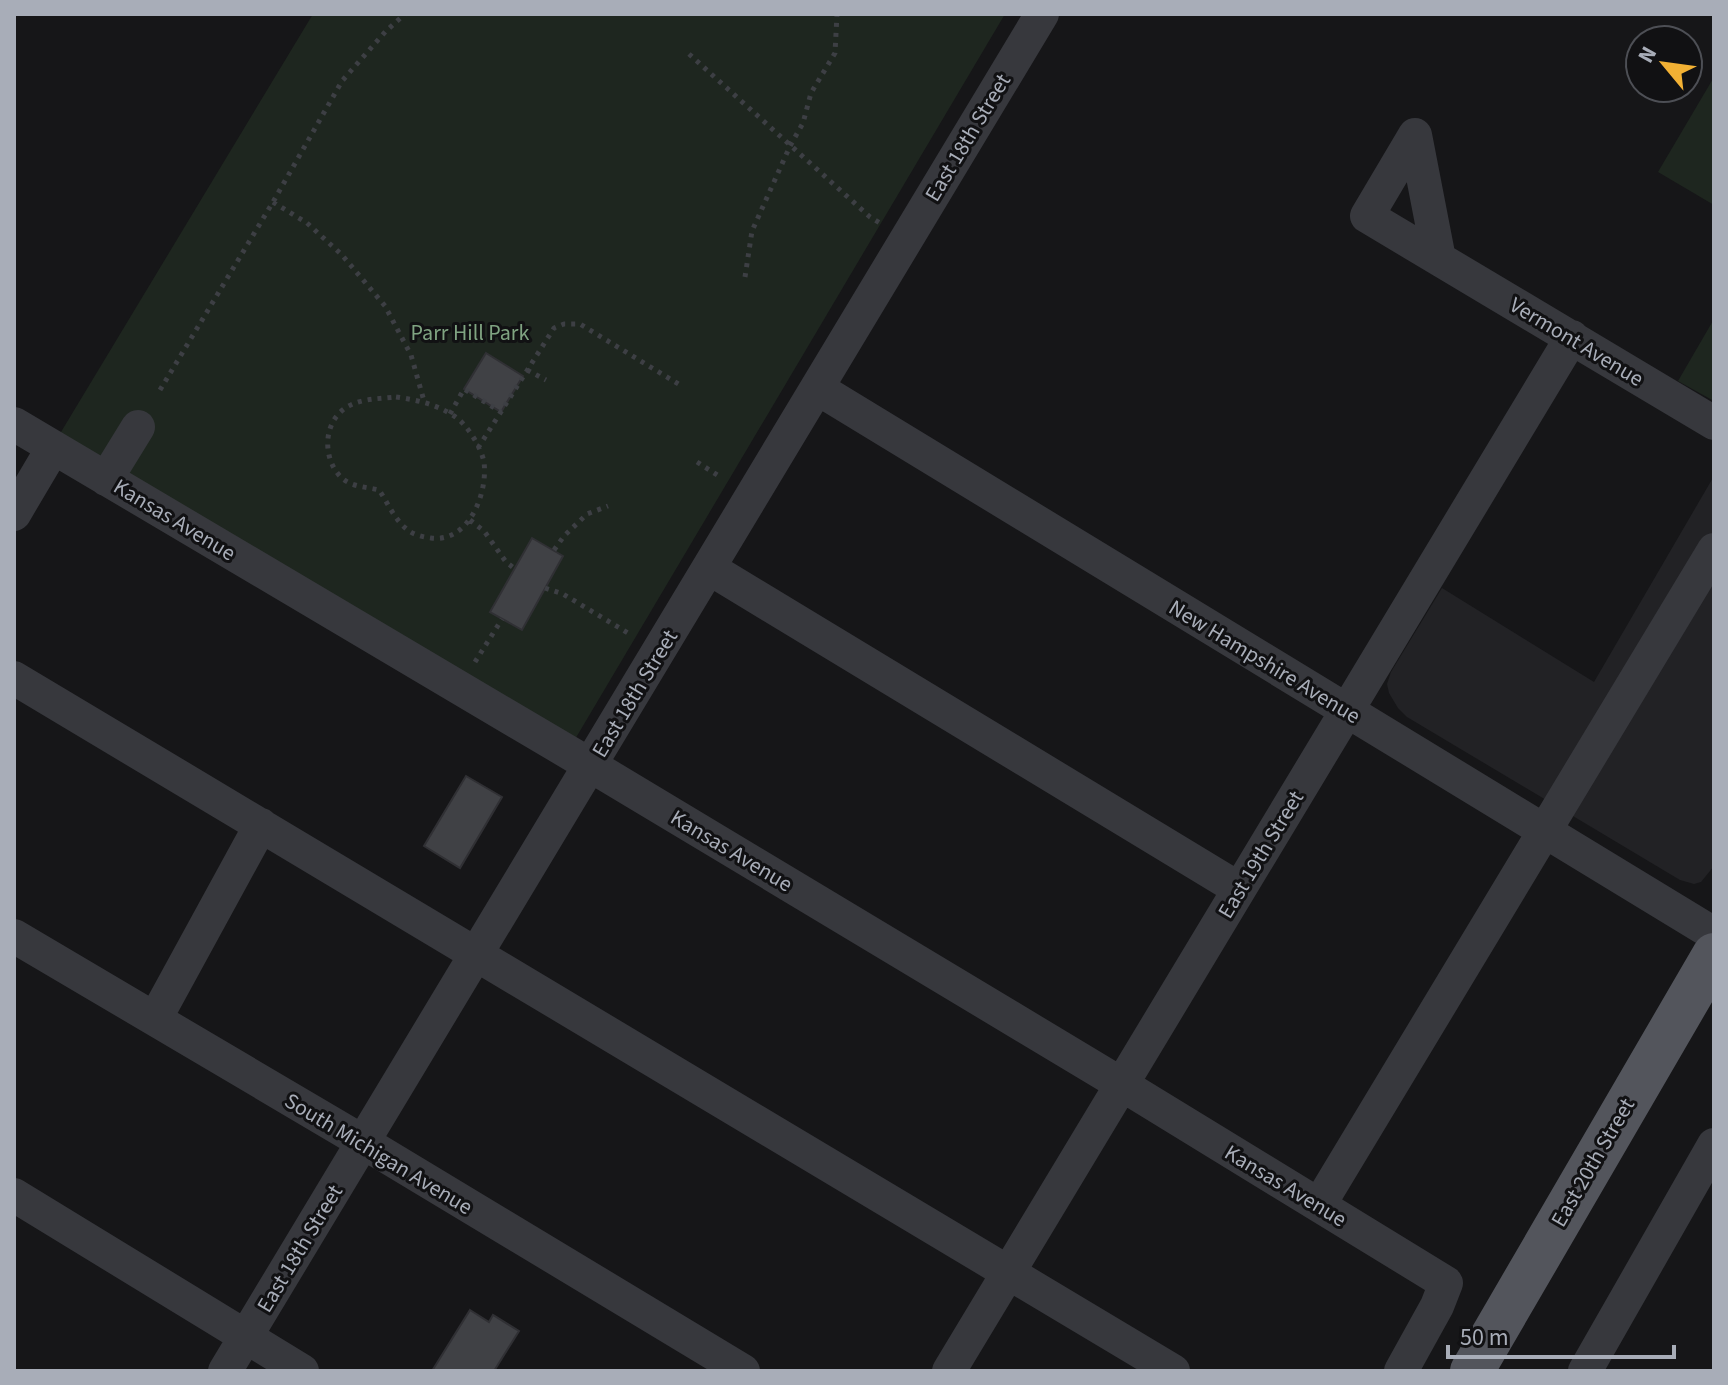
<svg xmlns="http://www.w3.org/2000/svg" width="1728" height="1385" viewBox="0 0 1728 1385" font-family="'Source Sans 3',sans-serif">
  <rect width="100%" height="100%" fill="#161618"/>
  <path fill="#222225" d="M1714,476v390l-13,16 -7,2 -14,-4 -273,-163 -9,-9 -9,-15 -2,-9 4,-12 51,-84 152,94z"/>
  <path fill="#1e261f" d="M313,14h692l-431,727 -516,-304z
    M1714,77v128l-56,-33z
    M1714,319v82l-36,-20z"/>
  <path fill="#404145" stroke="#303034" stroke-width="2" d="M486,353l37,23 -22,36 -37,-23z
    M532,538l31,18 -41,74 -32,-18z
    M466,776l36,21 -42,71 -36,-22z
    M470,1310l19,12 4,-7 26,16 -25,40h-62z"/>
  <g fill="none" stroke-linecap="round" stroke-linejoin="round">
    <path stroke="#3d3f44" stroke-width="5" stroke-dasharray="4 6" stroke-linecap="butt" d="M689,54l181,163 10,6
      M273,202l34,21 35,32 43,51 26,49 13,46
      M745,277l7,-46 38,-85 13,-23 8,-30 24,-40 2,-39
      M527,370l19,10
      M160,390l113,-188 69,-121 44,-50 19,-17
      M396,397c21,3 40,7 58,19 13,8 27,31 30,46 4,31 -15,81 -53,76 -8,-1 -17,-3 -23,-8 -13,-9 -20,-27 -29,-40 -12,-3 -26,-3 -36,-11 -21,-18 -21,-57 4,-72 15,-9 32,-8 49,-10z
      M450,414l14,-25 37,23
      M478,448l76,-120 10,-4h16l100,61
      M697,462l25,16
      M470,520l14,11 22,31 9,7
      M554,550l10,-14 23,-22 21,-8
      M545,588l18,6 65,39
      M475,662l27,-43"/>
    <path stroke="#37383d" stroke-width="34" d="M1439,259l-24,-124 -48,81 347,207
      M817,388l897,546
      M14,424l576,341 531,319 325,199 -9,23 -36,65
      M106,479l32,-52
      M14,514l39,-66
      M709,568l530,321
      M14,678l1159,693
      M14,936l349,206 380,229
      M155,1019l106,-194
      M14,1195l288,176
      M1319,1205l395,-655
      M225,1371l817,-1357
      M949,1371l623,-1034
      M1585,1371l129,-226"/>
    <path stroke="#53555c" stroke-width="44" d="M1472,1371l242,-416"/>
  </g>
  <g text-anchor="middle" stroke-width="6" stroke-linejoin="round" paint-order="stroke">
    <g font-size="22" fill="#a8adb8" stroke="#111113">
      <text transform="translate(967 137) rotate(-59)" y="8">East 18th Street</text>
      <text transform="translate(1577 341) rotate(31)" y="8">Vermont Avenue</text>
      <text transform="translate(175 519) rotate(31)" y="8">Kansas Avenue</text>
      <text transform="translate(1265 661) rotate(31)" y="8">New Hampshire Avenue</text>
      <text transform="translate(634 693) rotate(-59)" y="8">East 18th Street</text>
      <text transform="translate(732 850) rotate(31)" y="8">Kansas Avenue</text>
      <text transform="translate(1260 854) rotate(-59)" y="8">East 19th Street</text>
      <text transform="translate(379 1153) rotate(31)" y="8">South Michigan Avenue</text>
      <text transform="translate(1592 1162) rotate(-60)" y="8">East 20th Street</text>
      <text transform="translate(1286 1185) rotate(31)" y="8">Kansas Avenue</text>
      <text transform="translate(299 1248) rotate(-59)" y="8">East 18th Street</text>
    </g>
    <g font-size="22" fill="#7fa381" stroke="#111113">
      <text x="470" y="340">Parr Hill Park</text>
    </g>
  </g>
  <rect width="1728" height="1385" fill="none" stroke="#a8adb8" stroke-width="32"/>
  <g transform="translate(1664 64) rotate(299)"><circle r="38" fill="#111113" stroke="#4d4f55" stroke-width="2"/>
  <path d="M0-6L14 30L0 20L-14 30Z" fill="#f2b134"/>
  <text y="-12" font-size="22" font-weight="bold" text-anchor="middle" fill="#a8adb8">N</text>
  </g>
  <path d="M1448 1345v12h226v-12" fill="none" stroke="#a8adb8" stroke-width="4"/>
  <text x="1460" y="1345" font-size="24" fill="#a8adb8" stroke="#111113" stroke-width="6" paint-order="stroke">50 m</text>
</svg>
